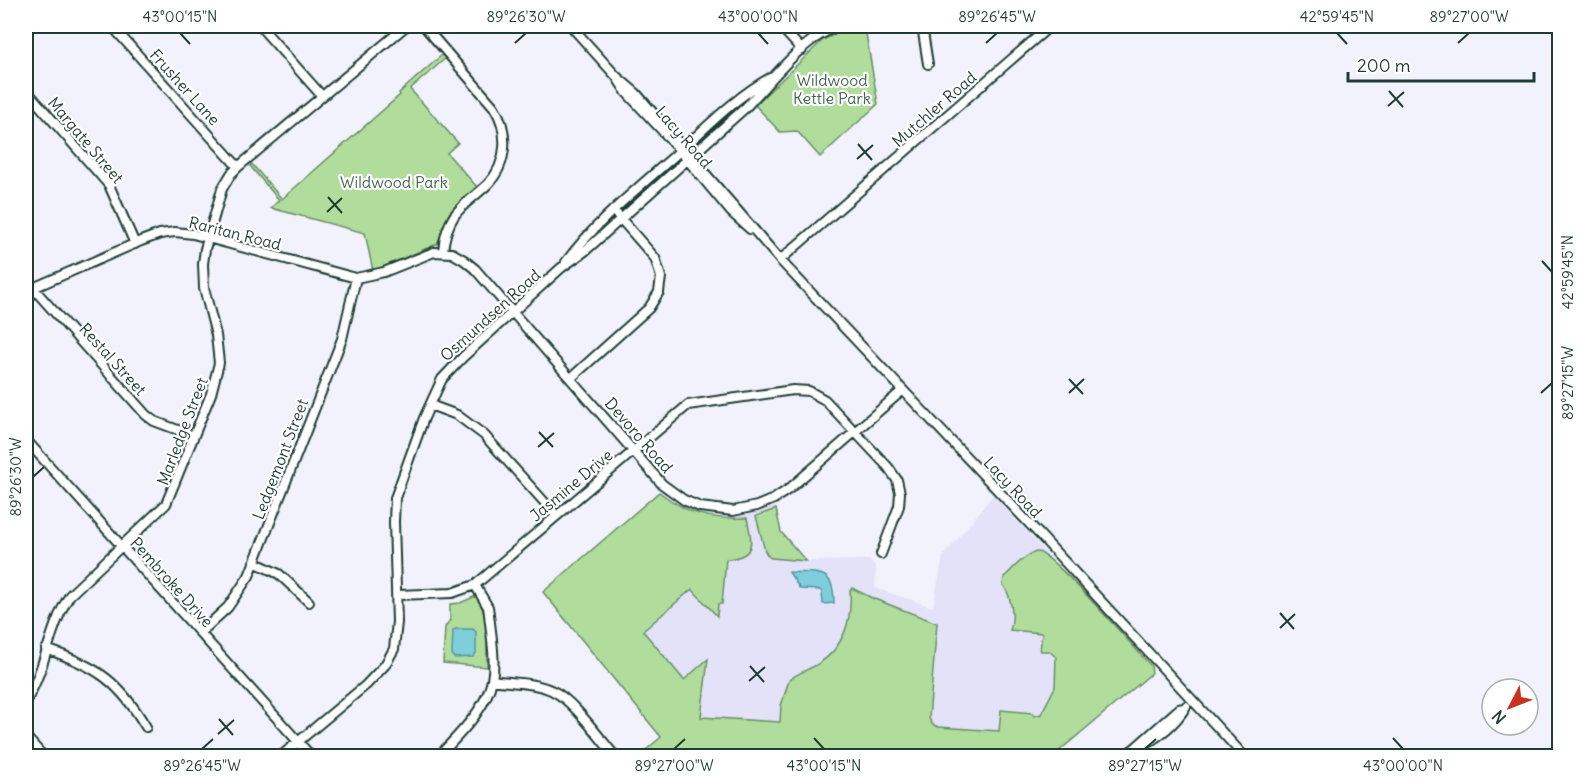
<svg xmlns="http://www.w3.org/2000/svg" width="1585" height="782" viewBox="0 0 1585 782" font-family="Delius,sans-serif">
  <rect width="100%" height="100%" fill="#f2f2fc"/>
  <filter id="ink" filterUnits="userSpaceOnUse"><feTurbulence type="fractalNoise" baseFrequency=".0167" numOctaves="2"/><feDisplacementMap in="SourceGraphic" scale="12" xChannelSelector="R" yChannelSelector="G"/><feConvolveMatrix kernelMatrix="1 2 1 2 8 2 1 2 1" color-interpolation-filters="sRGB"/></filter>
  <g filter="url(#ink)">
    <path fill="#e3e2f8" d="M662,490l33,19 25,6h24l31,-10 6,27 25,29 63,-1 7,7 -1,21 58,19 10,-50 50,-62 158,171 -98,90h-375l-135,-164z"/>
    <path fill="#b0dd9b" stroke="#688d68" stroke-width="1.5" d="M865,28l13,76 -58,53 -23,-26 -17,1 -25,-27 68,-65 18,-9z
      M443,54l3,4 -36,31 48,54 -11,10 30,34 -28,27 -12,30 -64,27 -8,-38 -94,-25 8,-8 -29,-34 2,-2 30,35 118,-104 -1,-2z
      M659,492c30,23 51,28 88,26 5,24 10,39 -21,41l-4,45h-4l-1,12 -25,-27 -49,42 41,49 24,-21 -7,58 79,5 1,-16 8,-26c8,-7 19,-10 29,-16 26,-16 34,-44 32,-73l2,-3 20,10 65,25 -8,95 3,6 6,3 61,4 2,-21 32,3 1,3 7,-2 14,-27 1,-30 -7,-6h-9l2,-18 -32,-3c5,-12 1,-35 -7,-45l1,-8c8,-7 22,-24 33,-25 14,-1 99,98 114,114l1,7 -99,83h-414l22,-19 -118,-145z
      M776,509l5,23 25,29 -35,-3 -3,-2 -3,-5 -9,-35z
      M476,596c14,19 10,48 11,71l-44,-4 2,-36 5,-7v-16l10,-1z"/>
    <path fill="#7fcedc" stroke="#599499" stroke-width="1.5" d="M789,572c29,2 45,-5 45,31l-11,1 -1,-12 -2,-2 -20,-1z
      M456,629h17l3,3v21l-3,4 -19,1 -2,-3 1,-25z"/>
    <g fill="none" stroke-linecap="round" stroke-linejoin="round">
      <defs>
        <path id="minor" d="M112,26l126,141
          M260,26l62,70
          M424,26l70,81c15,24 14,56 -6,77 -11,11 -25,19 -34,32 -7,11 -10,23 -11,35
          M571,26l45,50 11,17 43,46 61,73 19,17
          M780,26l22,24
          M922,26l6,38
          M616,76l20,17 144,167 260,275 204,221
          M26,90l83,95 26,59
          M780,260l270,-234
          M566,262c32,-43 75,-76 115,-112 28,-25 56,-54 89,-72
          M26,280l120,135 8,6 40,15
          M26,291l115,-50 19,-7 15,-2 18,2 163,44 28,-6 50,-20 18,1 12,7 11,9 187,215 22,16 16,7 33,4 24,-5 17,-7 15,-10 114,-99
          M571,378l78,-70 10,-16 2,-15 -6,-19 -42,-48
          M430,405l27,10 27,20 72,80
          M26,440l285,316
          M254,562l25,12 30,28
          M397,595l55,-2 23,-8 213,-180 105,-15 16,1 16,9 63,67 9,13 3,13 -1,13 -18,48
          M200,633l28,-26 21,-31 93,-237 14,-61
          M46,649c50,17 73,32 100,78
          M492,680c19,3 43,2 61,11 20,9 47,48 62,65
          M26,701c20,-33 23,-74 44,-106l96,-91 45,-110 8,-31 -3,-28 -12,-47 -1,-24 2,-15 17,-60 9,-15 7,-7 168,-141
          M26,737l17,19
          M1139,746c18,-6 38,-24 47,-40
          M281,756l85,-71 19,-20 9,-16 3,-27 -3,-100 1,-24 29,-80 18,-39 21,-22 98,-89 24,-17 160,-143c25,-25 60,-74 96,-82
          M439,756c19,-21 47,-46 53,-76 4,-20 -1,-46 -3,-66l-1,-7 -13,-22
          M1123,756l12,-8 44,-39 5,-1"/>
      </defs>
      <use href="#minor" stroke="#1f3d34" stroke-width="12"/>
      <use href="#minor" stroke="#fff" stroke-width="8"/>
    </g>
  </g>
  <path fill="none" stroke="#1f3d34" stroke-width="2" d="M180,33l10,11M758,33l10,11M1337,33l10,11M515,43l11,-10M986,43l11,-10M1458,43l11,-10M1389,91l14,16M1388,106l16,-14M858,144l14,16M857,159l16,-14M328,197l14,16M327,212l15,-14M1542,261l10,11M1069,379l14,15M1069,393l15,-14M1541,393l11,-10M539,432l14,15M538,447l16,-14M33,477l11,-10M1280,613l14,16M1280,628l15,-14M750,666l14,16M749,681l16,-14M219,719l14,16M218,734l16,-14M814,738l10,11M1393,738l10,11M202,749l11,-10M674,749l11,-10M1145,749l11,-10"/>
  <g text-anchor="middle" stroke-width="4.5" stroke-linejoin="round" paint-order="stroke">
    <g font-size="16" fill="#43654e" stroke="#fff">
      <text x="832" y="86">Wildwood<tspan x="832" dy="18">Kettle Park</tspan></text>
      <text x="394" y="188">Wildwood Park</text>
    </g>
    <g font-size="16" fill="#1f3d34" stroke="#fff">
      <text transform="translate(185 87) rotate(48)" y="6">Frusher Lane</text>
      <text transform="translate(934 109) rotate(-41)" y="6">Mutchler Road</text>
      <text transform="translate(684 137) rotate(49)" y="6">Lacy Road</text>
      <text transform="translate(86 140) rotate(50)" y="6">Margate Street</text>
      <text transform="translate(235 233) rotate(14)" y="6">Raritan Road</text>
      <text transform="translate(490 315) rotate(-42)" y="6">Osmundsen Road</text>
      <text transform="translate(113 359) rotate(48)" y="6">Restal Street</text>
      <text transform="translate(182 431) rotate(-69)" y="6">Marledge Street</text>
      <text transform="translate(639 435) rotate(49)" y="6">Devoro Road</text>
      <text transform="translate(280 459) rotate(-69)" y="6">Ledgemont Street</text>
      <text transform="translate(571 485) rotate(-40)" y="6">Jasmine Drive</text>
      <text transform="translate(1013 487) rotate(47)" y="6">Lacy Road</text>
      <text transform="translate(172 582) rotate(48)" y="6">Pembroke Drive</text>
    </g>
  </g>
  <rect width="1585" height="782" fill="none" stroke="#fff" stroke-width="66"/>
  <g transform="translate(1510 707) rotate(228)"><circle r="28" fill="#ffffff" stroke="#a5b1ae" stroke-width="1.5"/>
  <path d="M0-4.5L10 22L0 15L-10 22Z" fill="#c8321e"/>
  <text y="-9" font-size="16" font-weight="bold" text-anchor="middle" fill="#1f3d34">N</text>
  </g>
  <path d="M1348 72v9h186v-9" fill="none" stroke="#1f3d34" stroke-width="3"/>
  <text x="1357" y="72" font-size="18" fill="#1f3d34" stroke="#ffffff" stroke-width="4.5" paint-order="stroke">200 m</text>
  <rect x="33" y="33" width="1519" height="716" fill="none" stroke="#1f3d34" stroke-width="2"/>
  <g font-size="15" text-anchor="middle" fill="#1f3d34">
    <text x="180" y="22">43°00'15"N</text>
    <text x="526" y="22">89°26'30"W</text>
    <text x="758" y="22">43°00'00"N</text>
    <text x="997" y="22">89°26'45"W</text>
    <text x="1337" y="22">42°59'45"N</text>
    <text x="1469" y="22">89°27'00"W</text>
    <text transform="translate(1568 272) rotate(-90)" y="5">42°59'45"N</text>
    <text transform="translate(1568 383) rotate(-90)" y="5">89°27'15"W</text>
    <text transform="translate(16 477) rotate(-90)" y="5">89°26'30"W</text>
    <text x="202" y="771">89°26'45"W</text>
    <text x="674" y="771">89°27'00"W</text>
    <text x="824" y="771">43°00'15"N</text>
    <text x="1145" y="771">89°27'15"W</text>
    <text x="1403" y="771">43°00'00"N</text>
  </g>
</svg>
